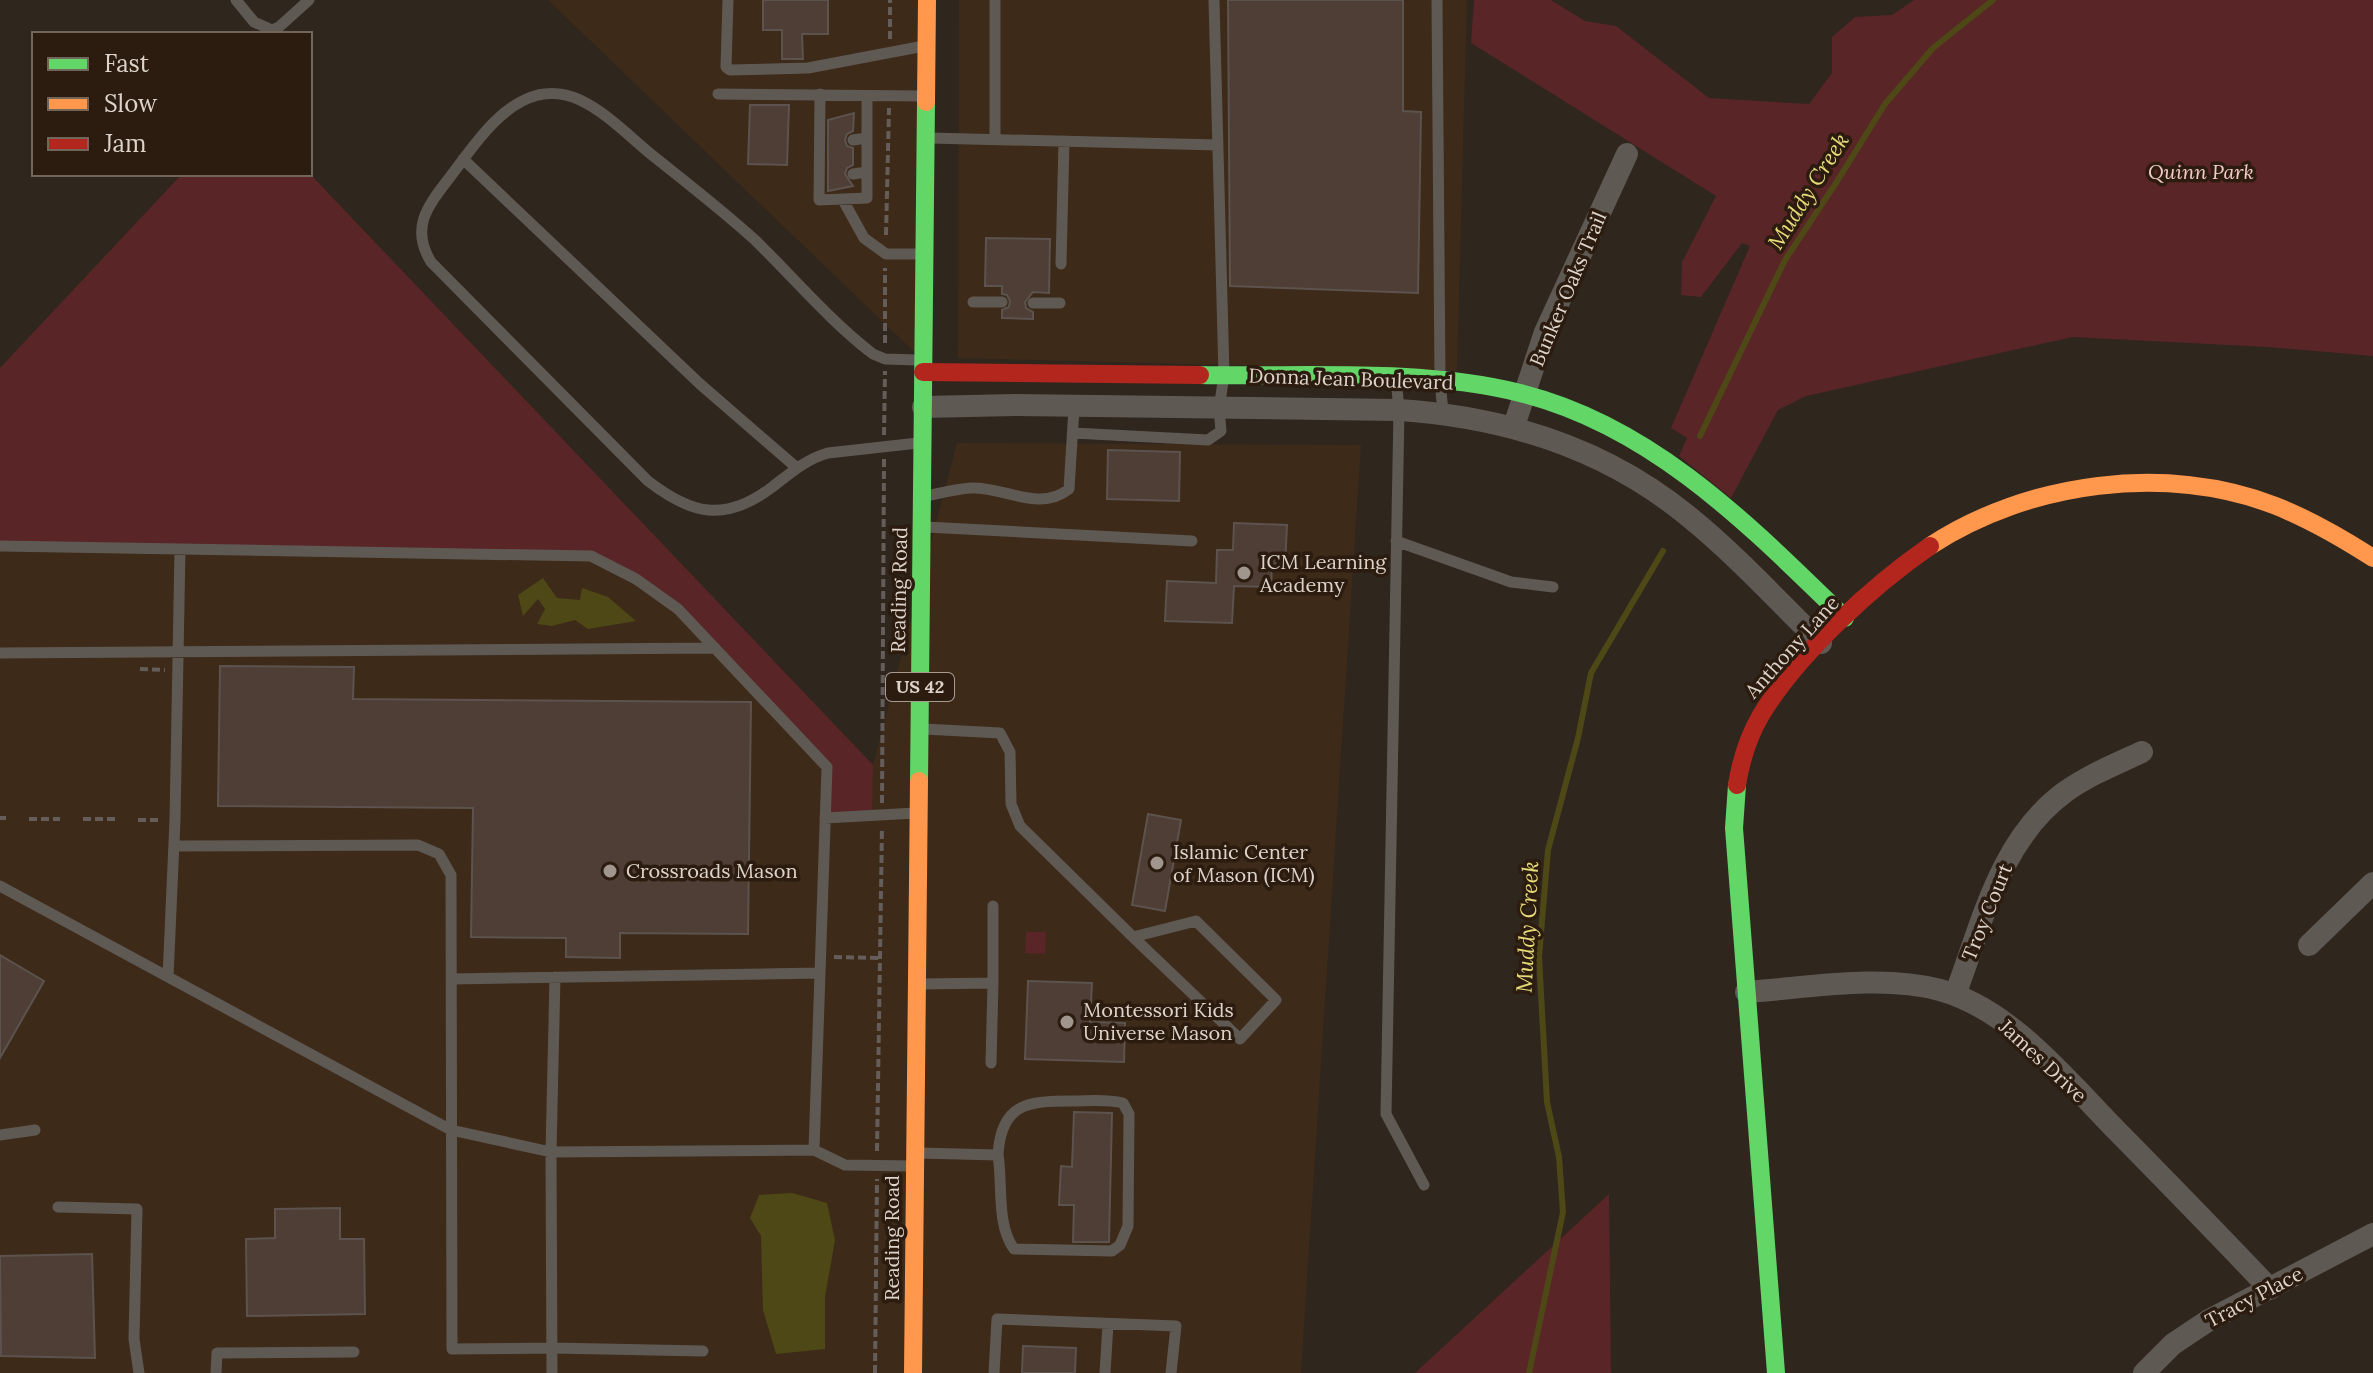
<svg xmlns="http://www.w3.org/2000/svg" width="2373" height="1373" viewBox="0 0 2373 1373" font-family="Lora,serif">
  <rect width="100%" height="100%" fill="#2f261e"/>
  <path fill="#3d2a19" d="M548,0h379l-4,360 -39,-37z
    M959,0h508l-10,371 -499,-13z
    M182,174h128l563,591 84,-322 404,2 -60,928h-1301v-1005z"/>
  <path fill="#592527" d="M1474,0h77l34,21 31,5 93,72 100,6 23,-31v-36l23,-20 37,-2 22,-15h459v356l-105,-9 -195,-10 -267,59 -28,14 -47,88 -52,-42 8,-18 -16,-10 79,-182 -8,-3 -41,54 -20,-2 1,-33 34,-66 -245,-153z
    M182,174h128l563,591 -1,50 -47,3 1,-52 -148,-157 -87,-53 -591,-10v-178z
    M1026,932h20l-1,22 -20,-1z
    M1609,1194l2,179h-196z"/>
  <path fill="#4e4816" d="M543,578l14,20 23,2 2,-12 26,9 28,24 -48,8 -13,-9 -23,6 -15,-2 8,-15 -7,-10 -15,17 -5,-21z
    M792,1193l35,10 8,37 -10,57v52l-49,5 -13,-44 -2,-74 -11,-18 9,-23z"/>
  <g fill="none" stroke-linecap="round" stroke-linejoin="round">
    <path stroke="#4e4816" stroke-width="6" d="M1700,436l85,-176 51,-77 49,-79 48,-56 60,-48
      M1529,1373l34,-161 -4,-55 -12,-55 -8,-145 9,-107 30,-112 13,-65 72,-122"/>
  </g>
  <path fill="#4e3e36" stroke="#5c534e" stroke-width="2" d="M763,0h65v34h-26l1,25h-21v-29h-19z
    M1228,0h175v111l18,1 -3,181 -188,-7z
    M750,105h39l-2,60 -39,-1z
    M854,113l-1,18 -6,3 -2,6 2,6 6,2v17l-6,3 -2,6 8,12 -25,5v-71z
    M986,238l64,1 -1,54 -16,-1 -8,10 1,6 7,4v7l-31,-1v-8l7,-3 1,-6 -3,-6 -5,-1v-8h-17z
    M1108,450l72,2 -1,49 -72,-2z
    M1234,523l53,2 -2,40 -13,-1 -1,23 -37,-1 -2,37 -67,-2 2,-40 49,2 1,-33h16z
    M220,666l134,1 -1,32 398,3 -3,232 -128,-1v25l-54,-1v-19l-95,-1 2,-129 -255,-2z
    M1148,814l33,6 -16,91 -33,-6z
    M0,955l44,26 -44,77z
    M1028,981l64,2 -2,39 35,1 -1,39 -99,-3z
    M1074,1112l38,1 -3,129h-36l1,-37h-15l2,-39 11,1z
    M340,1208v31h24l1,75 -118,2 -1,-77 29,-1v-29z
    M92,1254l3,104 -94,-2 -1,-100z
    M1023,1346l53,2 -1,25h-53z"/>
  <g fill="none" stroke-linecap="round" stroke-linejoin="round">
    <path stroke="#645d59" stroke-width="4" stroke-dasharray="8 4" stroke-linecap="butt" d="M890,39v-39
      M886,235l3,-127
      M885,343v-75
      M884,435l1,-64
      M140,669l25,1
      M882,803l2,-344
      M0,818h6
      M29,819h31
      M83,819h33
      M138,820h22
      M834,957l46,1
      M877,1151l5,-324
      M875,1373l2,-194"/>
    <path stroke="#5f5954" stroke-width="11" d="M236,0l18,22 18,8 7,-3 30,-27
      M728,0l-2,67 4,3 78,-2 116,-22
      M1437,0l3,380 3,33
      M718,94l204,2
      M820,94l-1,106 48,-2v-101
      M930,138l288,7
      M995,139v-139
      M853,140l14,-2
      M463,159l237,225 97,84
      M853,174l14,-2
      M843,200l21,38 22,16h34
      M1061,264l3,-123
      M973,302h29
      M1033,303h27
      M1396,378l3,32 -13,704 38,71
      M1073,433l135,7 13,-9 -2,-22 5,-34 -10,-375
      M918,443l-90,10c-22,6 -39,21 -57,35 -47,35 -80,26 -123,-7l-217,-219c-20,-33 -5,-54 16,-81 24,-31 51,-76 91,-86 14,-3 29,-1 42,5 26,12 50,37 72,55 35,28 70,55 103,85 39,38 75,81 118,114l12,5 33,1
      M926,496c15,-3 30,-7 45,-8 32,-2 68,25 98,1l5,-81
      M926,527l266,14
      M1396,541l115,41 42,5
      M0,546l591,10 45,23 42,30 149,158 -13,383
      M0,653l715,-5
      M924,729l76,4 10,19 1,52 9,22 113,111 107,102 36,-39 -80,-79 -63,16
      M825,818l91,-5
      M174,846l244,-1 21,9 12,21 1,474 100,-1 151,3
      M0,886l451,244 100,22 263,-2 31,15 68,1
      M168,977l7,-157 5,-271
      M451,979l369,-6
      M921,984l72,-1v-77
      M991,1063l2,-80
      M0,1135l35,-5
      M919,1153l79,2c3,-52 30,-54 74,-54 17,0 35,-2 51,2l6,11 -1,112 -8,19 -8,6 -98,-2c-18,-25 -11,-64 -16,-94
      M58,1207l79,2 -3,130 5,34
      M216,1373l1,-20 137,-1
      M552,1373l-1,-221 4,-175
      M994,1373l3,-54 179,7 -5,47
      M1105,1373l3,-49"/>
    <path stroke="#5f5954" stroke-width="22" d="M923,407l92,-2 384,5c106,7 205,37 289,106 47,38 89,84 133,127
      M1514,426l31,-94 82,-178
      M2309,945l64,-62
      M1746,992c61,-4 134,-18 194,-2 73,20 130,94 182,146 50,51 99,101 148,153
      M1955,995c27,-71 45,-156 110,-203 24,-17 51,-28 77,-40
      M2144,1373l29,-29 36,-24 164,-86"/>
    <path stroke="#63d668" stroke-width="18" d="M1200,375c103,2 221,-7 320,18 133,33 230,133 325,225
      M919,781l7,-679
      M1737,785l-3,43 42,545"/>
    <path stroke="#ff974d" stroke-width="18" d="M926,102l1,-102
      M1930,546c97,-64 237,-83 346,-40 35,14 66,32 97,52
      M913,1373l6,-592"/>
    <path stroke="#b3261e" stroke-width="18" d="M923,372l277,3
      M1737,785c4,-25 11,-48 24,-70 36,-60 111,-129 169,-169"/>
  </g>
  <g fill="#a0968e" stroke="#2b1c0f" stroke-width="3">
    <circle cx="1244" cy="573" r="8"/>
    <circle cx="1157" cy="863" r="8"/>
    <circle cx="610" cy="871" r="8"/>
    <circle cx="1067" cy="1022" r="8"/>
  </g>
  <g text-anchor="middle" stroke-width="7" stroke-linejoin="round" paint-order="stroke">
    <rect fill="#2b1c0f" stroke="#a89c92" stroke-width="2" x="886" y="673" width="68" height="28" rx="6"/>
    <g font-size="18" font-weight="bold" fill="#ddd3ca">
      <text x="920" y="693">US 42</text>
    </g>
    <g font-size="20" font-style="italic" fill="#f4cac8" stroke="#2b1c0f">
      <text x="2201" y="179">Quinn Park</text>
    </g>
    <g font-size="20" fill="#ddd3ca" stroke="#2b1c0f">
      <text transform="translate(1568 289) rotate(-67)" y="7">Bunker Oaks Trail</text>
      <text transform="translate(1351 379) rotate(2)" y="7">Donna Jean Boulevard</text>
      <text transform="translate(899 590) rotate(-89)" y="7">Reading Road</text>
      <text transform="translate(1792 647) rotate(-48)" y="7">Anthony Lane</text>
      <text transform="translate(1987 912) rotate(-68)" y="7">Troy Court</text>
      <text transform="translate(2043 1061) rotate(43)" y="7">James Drive</text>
      <text transform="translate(892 1238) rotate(-90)" y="7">Reading Road</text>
      <text transform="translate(2254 1297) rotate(-28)" y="7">Tracy Place</text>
    </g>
    <g font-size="20" fill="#ddd3ca" stroke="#2b1c0f" text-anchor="start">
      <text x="1260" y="569">ICM Learning<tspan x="1260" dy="23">Academy</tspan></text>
      <text x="1173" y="859">Islamic Center<tspan x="1173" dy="23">of Mason (ICM)</tspan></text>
      <text x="626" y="878">Crossroads Mason</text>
      <text x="1083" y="1017">Montessori Kids<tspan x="1083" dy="23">Universe Mason</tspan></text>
    </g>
    <g font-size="22" font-style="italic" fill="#e6db78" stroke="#2b1c0f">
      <text transform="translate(1808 191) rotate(-58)" y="8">Muddy Creek</text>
      <text transform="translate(1527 927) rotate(-87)" y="8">Muddy Creek</text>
    </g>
  </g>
  <rect x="32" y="32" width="280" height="144" fill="#2b1c0f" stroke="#72655a" stroke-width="2"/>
  <rect x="48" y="58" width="40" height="12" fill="#63d668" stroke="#72655a" stroke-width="2"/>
  <text x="104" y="72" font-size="24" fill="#ddd3ca">Fast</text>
  <rect x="48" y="98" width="40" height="12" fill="#ff974d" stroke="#72655a" stroke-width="2"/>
  <text x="104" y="112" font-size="24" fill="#ddd3ca">Slow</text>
  <rect x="48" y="138" width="40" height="12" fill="#b3261e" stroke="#72655a" stroke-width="2"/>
  <text x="104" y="152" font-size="24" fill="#ddd3ca">Jam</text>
</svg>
